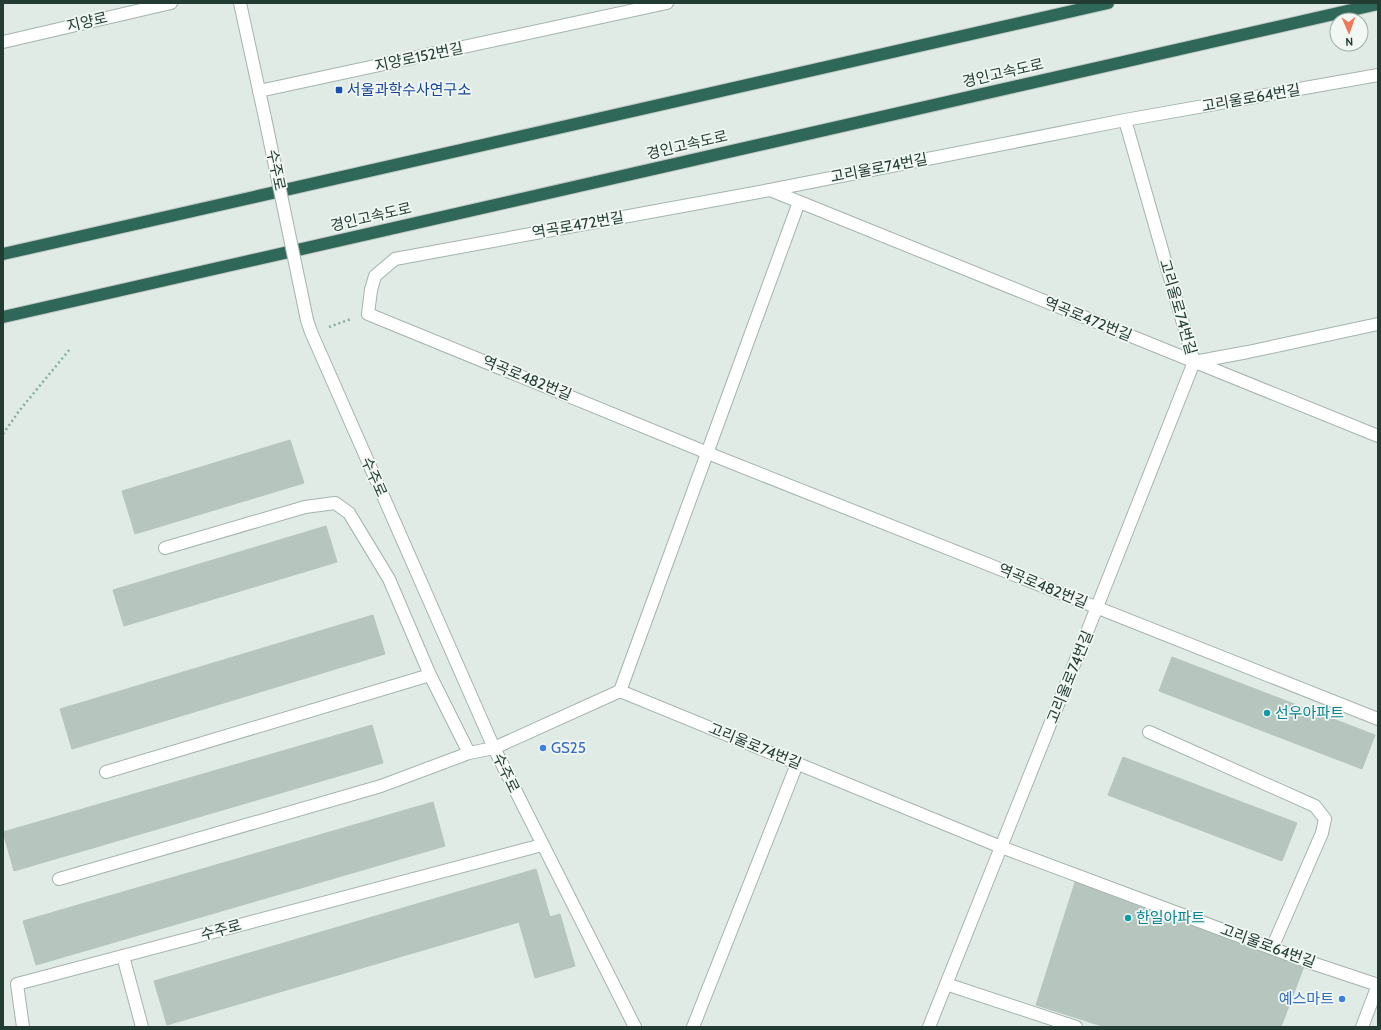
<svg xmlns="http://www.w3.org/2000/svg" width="1381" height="1030" viewBox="0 0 1381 1030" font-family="Cabin,'Noto Sans KR',sans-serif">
  <rect width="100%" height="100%" fill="#e1ebe6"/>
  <path fill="#b6c6bf" stroke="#b4c5bd" d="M290,440l14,43 -169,51 -13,-43z
    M326,526l11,36 -213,64 -11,-36z
    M373,615l12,39 -313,95 -12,-40z
    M1172,657l203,78 -13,34 -203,-78z
    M372,725l11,38 -369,108 -11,-39z
    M1123,757l174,66 -15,38 -174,-66z
    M433,802l12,44 -409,119 -13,-44z
    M536,869l14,48 10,-3 15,52 -40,12 -16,-56 -352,103 -13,-44z
    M1077,876l229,85 -25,66h-176l-69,-22z"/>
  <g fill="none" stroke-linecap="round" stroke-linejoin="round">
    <defs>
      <path id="service" d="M259,91l408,-88
        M371,290l4,-14 20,-17 375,-69 355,-70 253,-45
        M1194,362l54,-10 130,-28
        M165,548l140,-41 30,-4 14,10 40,66 41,96 39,78
        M620,691l381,156 305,114 72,24
        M620,691l179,-489
        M1149,732l166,74 10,13 -3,14 -50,115
        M106,772l324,-97
        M59,879l322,-93 88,-33 25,-5 126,-57
        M123,956l19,71
        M946,984l130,43
        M693,1027l104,-263
        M929,1027l168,-420 97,-245 -69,-242
        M1362,1027l16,-42"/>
      <path id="minor" d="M240,3l25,115
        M770,190l608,246
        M371,290l-3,24 352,144 658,261
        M307,320l4,12 183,416 141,279
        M23,1027l-6,-43 525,-139"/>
      <path id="tertiary" d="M3,42l168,-39"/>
      <path id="motorway" d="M3,254l1105,-251
        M3,317l1375,-313"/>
    </defs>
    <use href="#service" stroke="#a4b3ad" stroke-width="14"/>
    <use href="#minor" stroke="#a4b3ad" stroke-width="14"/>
    <use href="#tertiary" stroke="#a4b3ad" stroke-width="14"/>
    <use href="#motorway" stroke="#c1c8c6" stroke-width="14"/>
    <path stroke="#82ae9e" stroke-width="2.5" stroke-dasharray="2 3" stroke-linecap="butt" d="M329,327l22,-8
      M3,434l16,-23 51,-62"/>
    <use href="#service" stroke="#fff" stroke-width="12"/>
    <use href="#minor" stroke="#fff" stroke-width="12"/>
    <use href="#tertiary" stroke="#fff" stroke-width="12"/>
    <use href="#motorway" stroke="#2f6758" stroke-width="12"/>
    <defs>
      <path id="minor-bridge" d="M265,118l42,202"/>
    </defs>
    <use href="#minor-bridge" stroke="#a4b3ad" stroke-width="14" stroke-linecap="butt"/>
    <use href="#minor-bridge" stroke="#fff" stroke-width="12"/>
  </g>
  <rect fill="#1a4fb4" stroke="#f1f8f4" stroke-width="1.5" x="335" y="86" width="8" height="8" rx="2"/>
  <g fill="#0f9aa8" stroke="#f1f8f4" stroke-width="1.5">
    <circle cx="1267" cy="713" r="4"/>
    <circle cx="1128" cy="918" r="4"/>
  </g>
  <g fill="#3f7fe0" stroke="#f1f8f4" stroke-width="1.5">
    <circle cx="543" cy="748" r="4"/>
    <circle cx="1342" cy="999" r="4"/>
  </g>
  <g text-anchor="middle" stroke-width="3.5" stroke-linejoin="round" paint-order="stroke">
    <g font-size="15" fill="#223b33" stroke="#f1f8f4">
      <text transform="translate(87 22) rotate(-13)" y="5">지양로</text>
      <text transform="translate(419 57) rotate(-12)" y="5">지양로152번길</text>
      <text transform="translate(1003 73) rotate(-13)" y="5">경인고속도로</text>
      <text transform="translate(1251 98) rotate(-10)" y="5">고리울로64번길</text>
      <text transform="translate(687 145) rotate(-13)" y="5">경인고속도로</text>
      <text transform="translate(879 168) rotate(-11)" y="5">고리울로74번길</text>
      <text transform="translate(276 170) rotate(78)" y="5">수주로</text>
      <text transform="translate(371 217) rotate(-13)" y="5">경인고속도로</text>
      <text transform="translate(578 225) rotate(-10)" y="5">역곡로472번길</text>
      <text transform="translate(1178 307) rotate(74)" y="5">고리울로74번길</text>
      <text transform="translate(1088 319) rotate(22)" y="5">역곡로472번길</text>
      <text transform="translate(527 378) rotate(22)" y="5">역곡로482번길</text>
      <text transform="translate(374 477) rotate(66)" y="5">수주로</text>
      <text transform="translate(1043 586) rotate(22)" y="5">역곡로482번길</text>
      <text transform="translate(1070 677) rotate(-68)" y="5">고리울로74번길</text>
      <text transform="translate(755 746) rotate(22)" y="5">고리울로74번길</text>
      <text transform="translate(506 773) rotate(64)" y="5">수주로</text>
      <text transform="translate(221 930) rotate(-15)" y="5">수주로</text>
      <text transform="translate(1268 946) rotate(20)" y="5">고리울로64번길</text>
    </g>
    <g font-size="15" fill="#164399" stroke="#f1f8f4" text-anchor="start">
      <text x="347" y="95">서울과학수사연구소</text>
    </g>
    <g font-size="15" fill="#0d838f" stroke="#f1f8f4" text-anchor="start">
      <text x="1275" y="718">선우아파트</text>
      <text x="1136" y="923">한일아파트</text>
    </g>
    <g font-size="15" fill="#366cbe" stroke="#f1f8f4" text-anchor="start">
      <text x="551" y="753">GS25</text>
      <text x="1334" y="1004" text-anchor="end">예스마트</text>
    </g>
  </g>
  <rect width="1381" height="1030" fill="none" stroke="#223b33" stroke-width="8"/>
  <g transform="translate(1349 32) rotate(178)"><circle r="19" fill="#f1f8f4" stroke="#9eaca7"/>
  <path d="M0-3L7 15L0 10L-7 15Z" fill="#ee785c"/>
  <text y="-6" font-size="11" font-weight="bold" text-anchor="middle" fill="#223b33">N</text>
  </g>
</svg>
